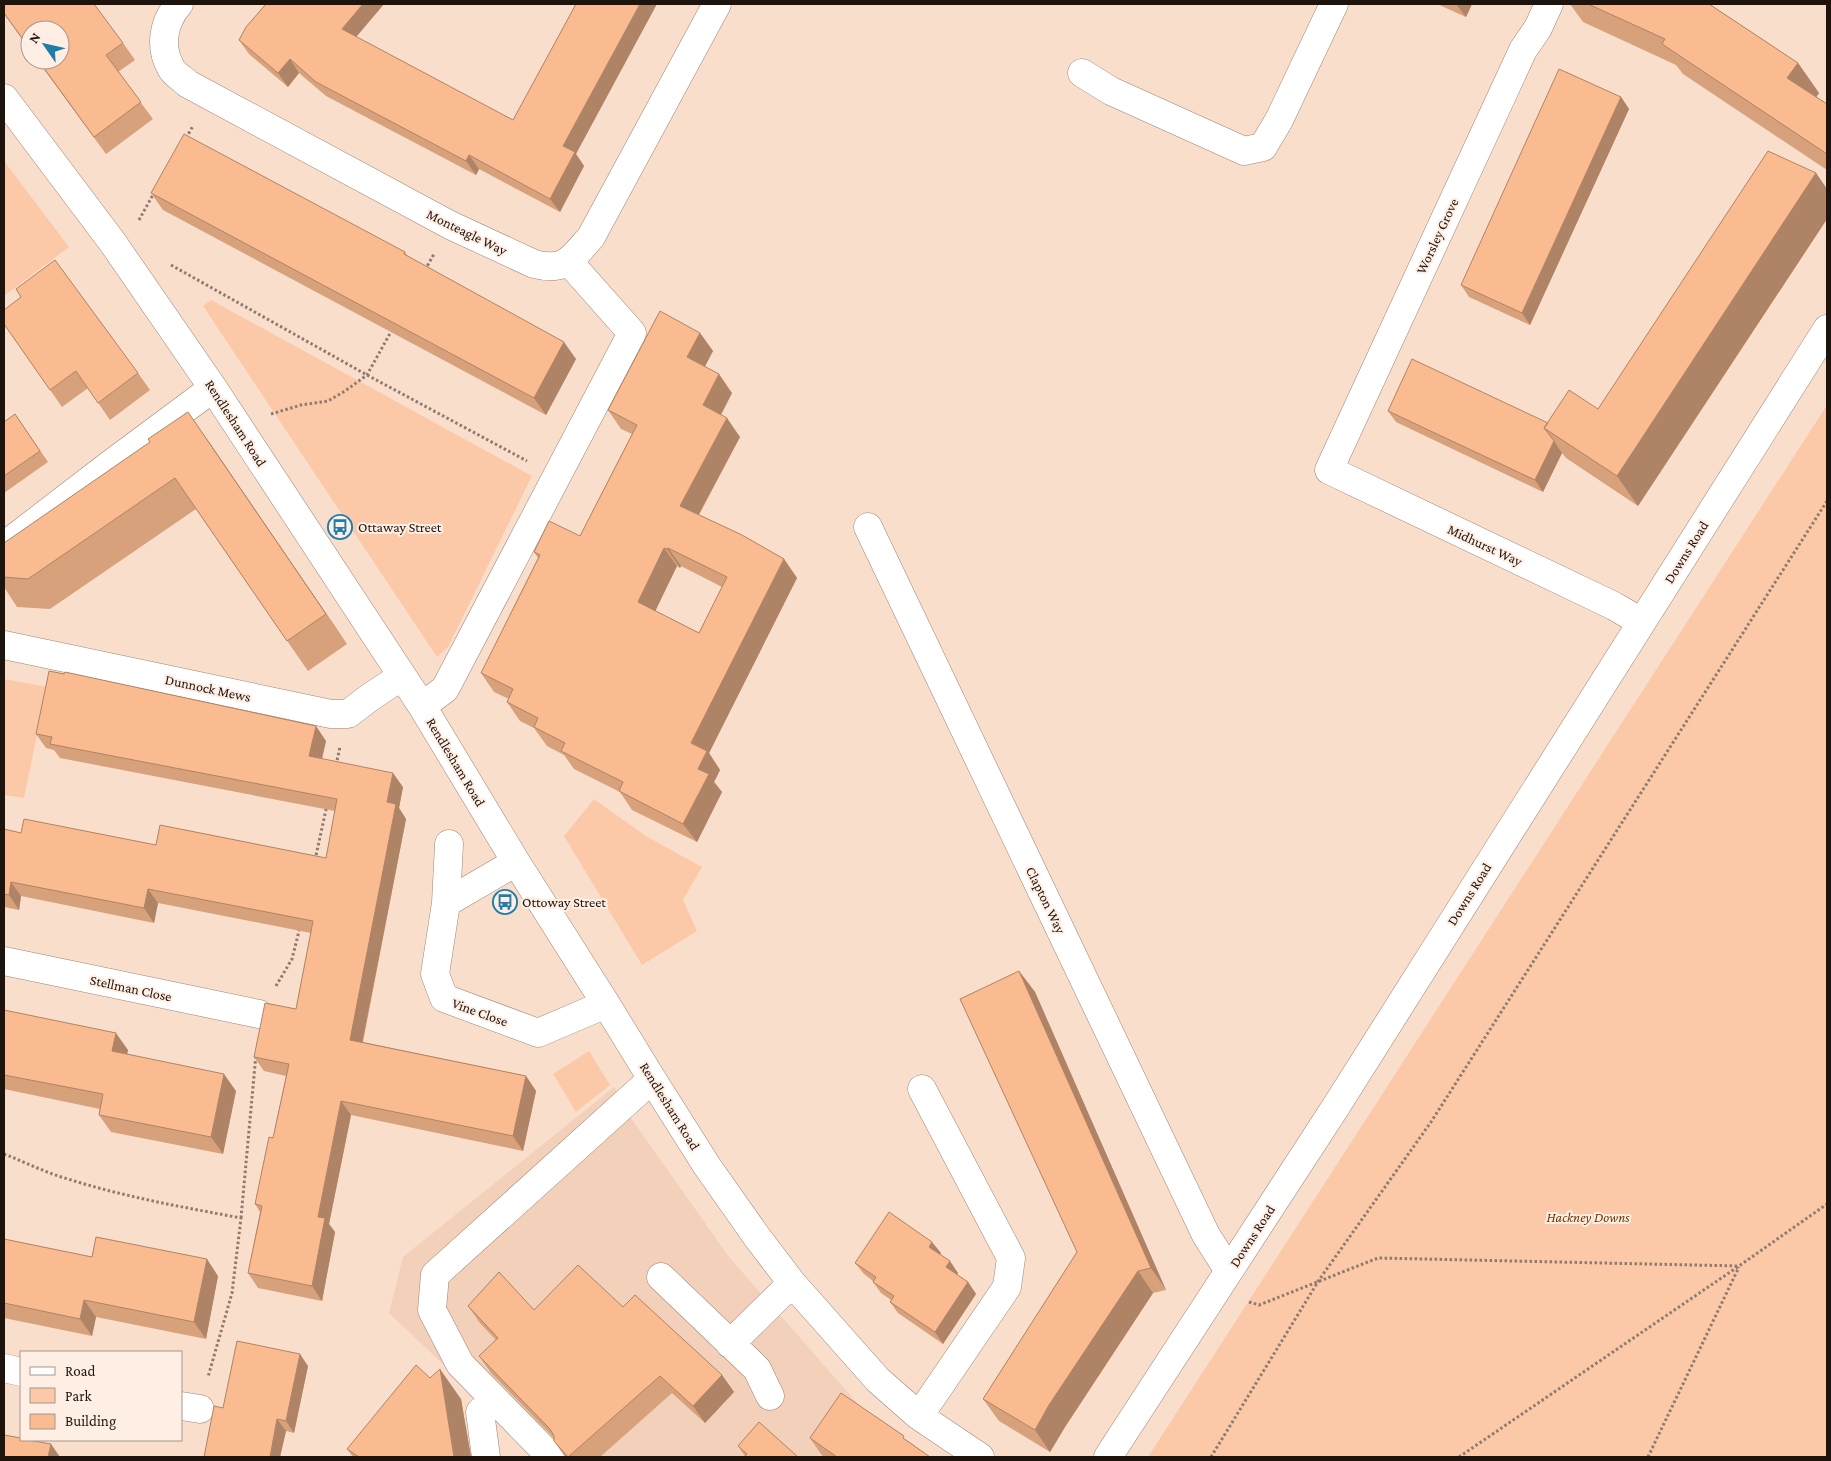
<svg xmlns="http://www.w3.org/2000/svg" width="1831" height="1461" viewBox="0 0 1831 1461" font-family="'Crimson Pro',serif">
  <rect width="100%" height="100%" fill="#fadecc"/>
  <path fill="#f2d0b9" d="M614,1087l17,31 98,139 129,147 -39,53h-280l-61,-62 -33,-29 -56,-53 14,-56z"/>
  <path fill="#fbc9a7" d="M4,161l65,86 -65,49z
    M211,300l321,176 -84,171 -11,10 -234,-351z
    M1827,405v1052h-679z
    M4,679l43,8 -23,111 -20,-3z
    M594,799l52,37 56,31 -19,33 14,31 -55,34 -78,-129z
    M589,1051l21,34 -34,27 -23,-38z"/>
  <g fill="none" stroke-linecap="round" stroke-linejoin="round">
    <defs>
      <path id="minor" d="M179,4c-16,18 -20,43 -8,64 3,6 12,11 17,16l262,141 84,39c32,8 37,-5 57,-27l126,-233
        M1549,4l-11,24 -15,22 -194,420 285,136 27,16
        M1082,73l29,18 133,60 19,-4 16,-27 55,-116
        M4,98l109,145 100,145 209,318 94,156 90,142 46,75 55,87 50,71 35,46 86,97 41,36 61,41
        M868,527l338,708 23,36
        M4,546l104,-80 105,-78
        M4,645l327,69h17l21,-16 33,-22
        M422,706l23,-17 187,-356 -63,-71
        M449,844l-3,59 -11,71 9,24 94,35 68,-29
        M446,903l70,-41
        M4,961l255,53
        M661,1277l96,92 13,27
        M730,1344l62,-61
        M4,1368l17,4
        M181,1406l19,3
        M480,1412l6,45
        M919,1416l88,-129 4,-29 -89,-169
        M551,1457l-91,-93 -28,-54 3,-35 217,-196
        M1108,1457l227,-349 492,-779"/>
    </defs>
    <use href="#minor" stroke="#9e8474" stroke-width="29"/>
    <path stroke="#8e7a6e" stroke-width="3" stroke-dasharray="2.5 2.5" stroke-linecap="butt" d="M186,138l7,-12
      M139,220l15,-27
      M171,265l196,110 160,86
      M425,270l9,-16
      M271,414l30,-9 27,-4 17,-10 22,-16 26,-47
      M336,765l4,-18
      M315,860l12,-55
      M276,986l16,-27 8,-32
      M4,1154c21,8 42,19 64,25 57,18 114,28 173,39l-9,75 -24,84
      M241,1218l15,-164
      M1249,1302l10,3 119,-47 361,8
      M1211,1457l108,-177 112,-158 396,-621
      M1459,1457l280,-191 88,-62
      M1648,1457l91,-190"/>
    <use href="#minor" stroke="#fff" stroke-width="28"/>
  </g>
  <path fill="#d7a17c" fill-rule="evenodd" d="M266,4h118l-28,33 220,117 8,12 -24,46 -81,-43 -3,6 -150,-79 -27,-23 -11,14 -39,-33 -10,-14z
    M1437,4h35l-6,13z
    M1570,4h139l89,59 21,30 -3,4 11,7v66l-144,-96 -7,-9 -93,-43z
    M4,14l119,29 12,17 -17,12 35,47 -47,35 -69,-94h23l-30,-30v20z
    M1621,97l8,12 -99,216 -61,-28 -8,-12z
    M1816,173l11,16v30l-189,287 -72,-48 -4,-5 -19,39 -147,-70 -8,-11 160,12 50,-14z
    M151,193l254,59 3,5 168,102 -30,56 -383,-205z
    M4,324l134,49 12,17 -40,30 -22,-32 -26,19z
    M700,333l13,18 -8,15 27,27 -11,22 19,22 -41,78 85,44 13,19 -88,175 11,17 -6,12 8,10 -25,50 -65,-32 -12,-18 -46,-23 -10,-14 -17,-9 -13,-18 -14,-7 -13,-19 2,-3 -15,-7 -13,-19 57,-115 -4,-6 46,-16 52,-102 -11,-5 -13,-19zM677,566l3,2 1,-2 41,21 -23,46 -44,-22z
    M15,414l33,48 -44,31v-71z
    M209,442l138,202 -39,27 -112,-162 -146,100 -33,-2 -13,-20v-44z
    M36,734l290,7 -4,18 81,28 -4,21 7,11 -43,223 163,34 10,15 -13,60 -172,-36 -22,109 6,8 -13,69 -64,-13 -10,-15 12,-61 -5,-8 18,-66 13,-62 -22,-5 -10,-14 42,-48 15,-76 -153,-30 -4,20 -133,-27 -2,14 -15,-3v-78l17,4 135,12 170,13 9,-47 -275,-53 -6,-8 -8,-2z
    M1019,971l16,21 131,298 -13,3 -88,134 -15,25 -51,-31 -16,-22 94,-147z
    M4,1010l124,40 -1,4 109,37 -13,63 -112,-22 -12,-17 1,-6 -96,-20z
    M4,1239l88,18 126,19 -12,63 -110,-22 -4,19 -88,-18z
    M941,1253l-1,2 18,18 -1,2 11,7 8,12 -33,50 -45,-31 -8,-11 1,-2 -10,-7 -8,-11v-1l-9,-7 -9,-11z
    M468,1306l66,4 89,-3 99,68 12,17 -29,31 -33,-30 -72,64h-35l-11,-16v-3l-63,-65 -12,-17 17,-16 -16,-17z
    M308,1366l-14,67 -8,-2 -6,26h-76l19,-49z
    M430,1378l31,21 10,58h-118l-6,-8z
    M810,1438l98,3 22,16h-107z
    M738,1446l60,11 -53,-1z"/>
  <path fill="#af8365" d="M363,4h21l-33,39 -9,-14z
    M640,4h17l-81,150 8,12 -24,46 -10,-13 13,-53z
    M1456,4h16l-6,13z
    M290,59l9,14 -11,14 -10,-14z
    M1798,63l21,30 -10,15 -22,-30z
    M1621,97l8,12 -99,216 -8,-12z
    M469,155l10,14 -3,6 -10,-14z
    M1816,173l11,16v30l-189,287 -21,-30z
    M700,333l13,18 -13,25 -13,-19z
    M564,342l12,17 -30,56 -12,-17z
    M719,374l13,19 -16,31 -13,-19z
    M188,412l21,30 138,202 -21,-30z
    M727,418l13,19 -47,88 -13,-19z
    M1554,441l8,12 -19,39 -8,-12z
    M664,548l13,18 -26,54 -13,-18z
    M668,548l13,18 -1,2 -13,-19z
    M784,559l13,19 -88,175 11,17 -6,12 8,10 -25,50 -14,-18 15,-55 -7,-26z
    M316,726l10,15 -7,30 -10,-15z
    M393,773l10,14 -4,21 7,11 -46,235 -10,-14 37,-238z
    M11,882l10,14 -2,14 -10,-15z
    M148,889l10,14 -4,20 -10,-15z
    M1019,971l16,21 131,298 -15,-22z
    M116,1033l12,17 -4,18 -12,-17z
    M224,1074l12,17 -13,63 -12,-17z
    M526,1076l10,15 -13,60 -10,-15z
    M341,1101l10,14 -22,109 6,8 -13,69 -10,-15 6,-69z
    M932,1242l9,11 -4,6 -8,-12z
    M207,1259l11,17 -12,63 -12,-17z
    M950,1261l8,12 -4,6 -8,-12z
    M1138,1271l15,22 -88,134 -15,25 -15,-22 14,-25z
    M968,1282l8,12 -33,50 -8,-12z
    M84,1300l12,17 -4,19 -12,-17z
    M300,1354l8,12 -14,67 -8,-12z
    M440,1369l21,30 10,58h-17z
    M722,1375l12,17 -29,31 -12,-17z
    M277,1419l9,12 -6,26h-10z
    M51,1444l9,13h-12z"/>
  <path fill="#fabb90" stroke="#af8365" fill-rule="evenodd" d="M4,4h90l29,39 -17,12 35,47 -47,35 -56,-77h22v-30h-30v19l-26,-36z
    M266,4h97l-21,25 171,91 63,-116h64l-77,142 12,6 -25,47 -81,-44 -3,6 -150,-79 -26,-23 -12,14 -39,-33 7,-13z
    M1588,4h121l89,59 -11,15 40,26v50l-165,-110 3,-5z
    M1559,69l62,28 -99,216 -61,-28z
    M184,134l221,118 -1,2 160,88 -30,56 -383,-205z
    M1768,151l48,22 -199,303 -73,-48 25,-38 29,19z
    M55,260l83,113 -40,30 -22,-32 -26,19 -46,-66v-14l17,-13 -5,-8z
    M660,311l40,22 -13,24 32,17 -16,31 24,13 -47,88 62,29 42,24 -93,184 16,8 -9,18 11,5 -26,50 -64,-33 4,-9 -62,-31 4,-8 -31,-16 4,-9 -31,-16 6,-13 -32,-16 59,-118 -6,-3 15,-31 31,15 57,-111 -29,-15zM664,548l3,1 1,-1 59,29 -28,56 -61,-31z
    M1412,359l136,64 -4,5 10,13 -19,39 -147,-69z
    M188,412l138,202 -39,27 -112,-163 -147,101 -24,-2v-34l146,-101 -2,-3z
    M15,414l25,37 -36,25v-54z
    M49,671l15,3 1,-2 251,54 -7,30 84,17 -6,29 9,2 -46,236 176,36 -13,60 -172,-35 -23,116 7,1 -13,68 -64,-13 14,-67 -7,-2 14,-67 4,1 16,-74 -35,-7 11,-54 31,6 17,-88 -165,-32 -4,19 -133,-26 -2,13 -5,-1v-65l17,4 3,-14 132,26 4,-20 166,33 11,-59 -287,-55 2,-7 -16,-3z
    M1019,971l132,297 -13,3 -89,134 -14,25 -52,-31 94,-147 -117,-253z
    M4,1010l112,23 -4,18 112,23 -13,63 -112,-22 4,-21 -99,-19z
    M889,1212l43,30 -3,5 21,14 -4,6 22,15 -33,50 -45,-30 4,-6 -21,-14 3,-5 -21,-14z
    M96,1237l111,22 -13,63 -110,-22 -4,19 -76,-16v-64l88,18z
    M578,1265l45,42 12,-12 87,80 -29,31 -33,-30 -92,81 -14,-16v-5l-4,-7 -71,-73 19,-18 -30,-32 31,-34 35,38z
    M237,1341l63,13 -14,67 -9,-2 -7,38h-66l10,-51 9,2z
    M416,1365l14,13 10,-9 14,88h-95l-12,-8z
    M841,1393l63,43 -1,2 27,19h-93l-27,-19z
    M759,1422l39,35h-54l3,-3 -9,-8z
    M4,1435l17,3v2h7l23,4 -3,13h-44z"/>
  <defs>
    <symbol id="bus-ring" viewBox="-11 -11 22 22"><circle r="9.5" fill="#ffeee3" stroke="#1f7daa" stroke-width="1.5"/><path d="M-5-6H5V4H4V6H2V4H-2V6H-4V4H-5ZM-3.5-4V0h7V-4ZM-3.5 1.2v1.5H-2V1.2ZM2 1.2v1.5H3.5V1.2Z" fill="#1f7daa"/></symbol>
  </defs>
  <g fill-rule="evenodd">
    <use href="#bus-ring" x="326" y="513" width="28" height="28"/>
    <use href="#bus-ring" x="491" y="888" width="28" height="28"/>
  </g>
  <g text-anchor="middle" stroke-width="4" stroke-linejoin="round" paint-order="stroke">
    <g font-size="14" fill="#1e140e" stroke="#ffeee3">
      <text transform="translate(467 232) rotate(26)" y="5">Monteagle Way</text>
      <text transform="translate(1437 236) rotate(-65)" y="5">Worsley Grove</text>
      <text transform="translate(236 423) rotate(57)" y="5">Rendlesham Road</text>
      <text transform="translate(1485 545) rotate(25)" y="5">Midhurst Way</text>
      <text transform="translate(1686 552) rotate(-58)" y="5">Downs Road</text>
      <text transform="translate(208 688) rotate(12)" y="5">Dunnock Mews</text>
      <text transform="translate(456 762) rotate(59)" y="5">Rendlesham Road</text>
      <text transform="translate(1469 894) rotate(-58)" y="5">Downs Road</text>
      <text transform="translate(1046 900) rotate(64)" y="5">Clapton Way</text>
      <text transform="translate(131 988) rotate(12)" y="5">Stellman Close</text>
      <text transform="translate(480 1012) rotate(20)" y="5">Vine Close</text>
      <text transform="translate(670 1106) rotate(58)" y="5">Rendlesham Road</text>
      <text transform="translate(1252 1236) rotate(-57)" y="5">Downs Road</text>
    </g>
    <g font-size="14" fill="#1e140e" stroke="#ffeee3" text-anchor="start">
      <text x="358" y="532">Ottaway Street</text>
      <text x="522" y="907">Ottoway Street</text>
    </g>
    <g font-size="14" font-style="italic" fill="#6f3601" stroke="#ffeee3">
      <text x="1588" y="1222">Hackney Downs</text>
    </g>
  </g>
  <rect width="1831" height="1461" fill="none" stroke="#1e140e" stroke-width="10"/>
  <rect x="20" y="1351" width="162" height="90" fill="#ffeee3" stroke="#a5978e"/>
  <rect x="30" y="1367" width="25" height="8" fill="#ffffff" stroke="#a5978e"/>
  <text x="65" y="1376" font-size="15" fill="#1e140e">Road</text>
  <rect x="30" y="1388" width="25" height="15" fill="#fbc9a7" stroke="#a5978e"/>
  <text x="65" y="1401" font-size="15" fill="#1e140e">Park</text>
  <rect x="30" y="1414" width="25" height="15" fill="#fabb90" stroke="#a5978e"/>
  <text x="65" y="1426" font-size="15" fill="#1e140e">Building</text>
  <g transform="translate(45 45) rotate(304)"><circle r="24" fill="#ffeee3" stroke="#a5978e"/>
  <path d="M0-4L9 19L0 12L-9 19Z" fill="#1f7daa"/>
  <text y="-8" font-size="14" font-weight="bold" text-anchor="middle" fill="#1e140e">N</text>
  </g>
</svg>
